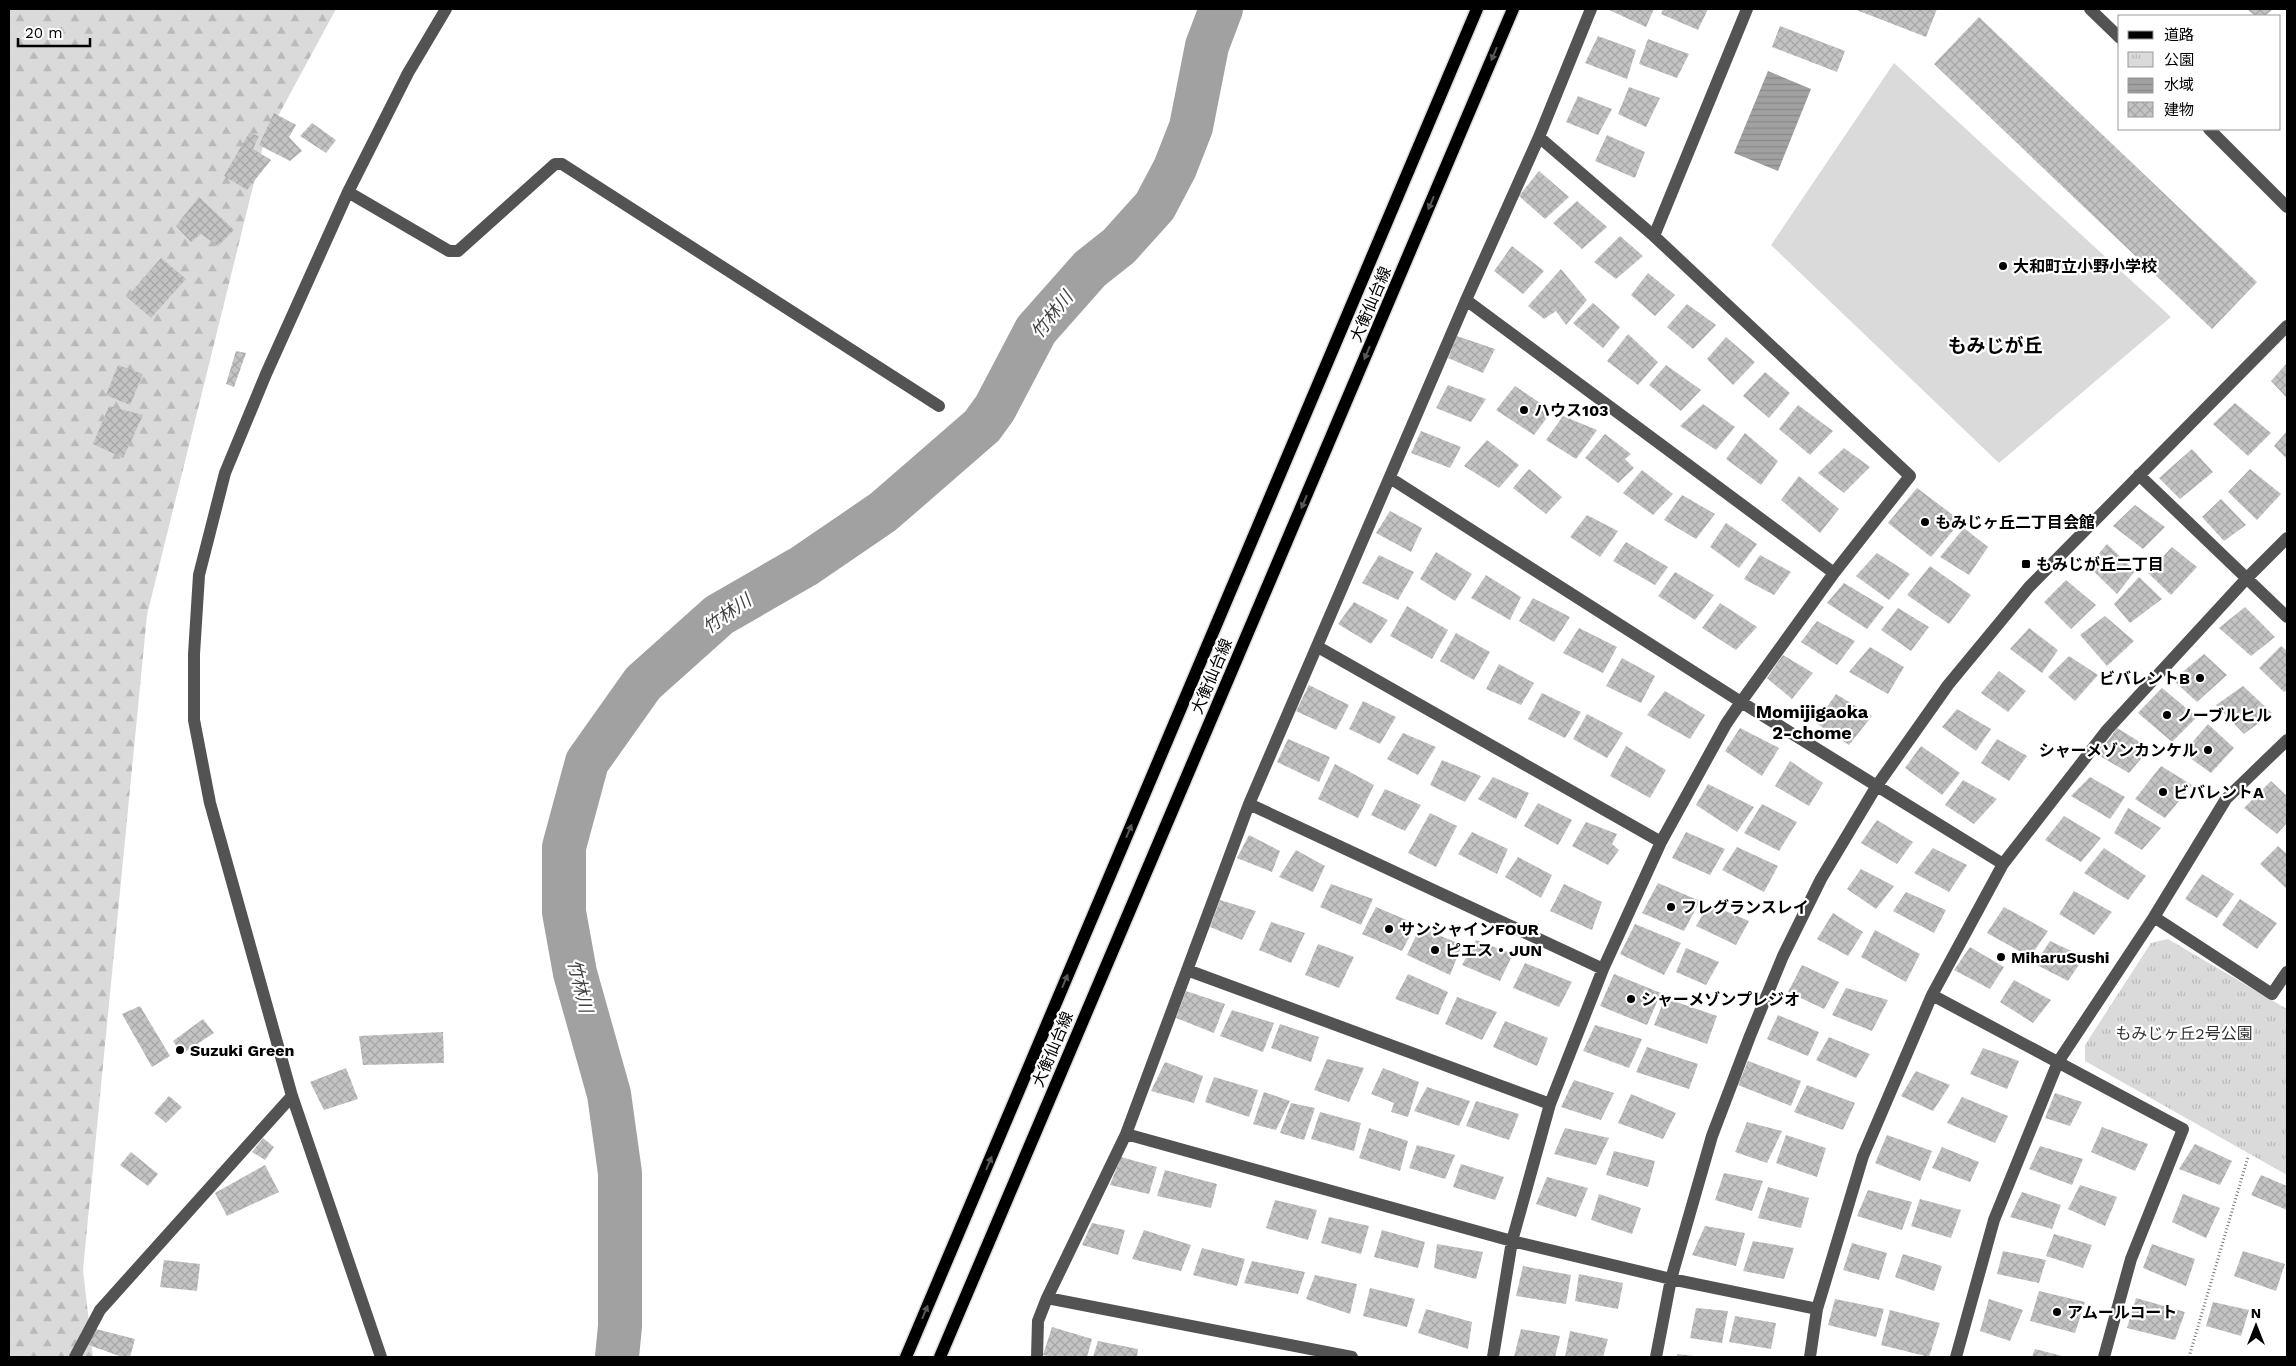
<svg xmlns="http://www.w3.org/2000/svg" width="2296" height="1366" viewBox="0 0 2296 1366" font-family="'Work Sans','Noto Sans JP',sans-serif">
  <defs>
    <pattern id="forest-firs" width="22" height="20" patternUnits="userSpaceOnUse" patternTransform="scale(1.25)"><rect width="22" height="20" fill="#dadada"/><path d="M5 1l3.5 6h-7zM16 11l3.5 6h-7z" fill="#b9b9b9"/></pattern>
    <pattern id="park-tufts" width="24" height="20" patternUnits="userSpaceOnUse" patternTransform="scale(1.25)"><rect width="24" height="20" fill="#dadada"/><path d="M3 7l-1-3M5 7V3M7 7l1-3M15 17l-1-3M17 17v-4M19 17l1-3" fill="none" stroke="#b9b9b9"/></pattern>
    <pattern id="water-rules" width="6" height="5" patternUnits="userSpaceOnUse" patternTransform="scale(1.25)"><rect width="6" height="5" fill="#a1a1a1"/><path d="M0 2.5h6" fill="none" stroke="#898989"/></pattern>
    <pattern id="building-cross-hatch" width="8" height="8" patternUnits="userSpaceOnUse" patternTransform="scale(1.25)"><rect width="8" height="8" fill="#c3c3c3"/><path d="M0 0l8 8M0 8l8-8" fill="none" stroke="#a6a6a6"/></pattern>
  </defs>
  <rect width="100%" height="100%" fill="#fff"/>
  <path fill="url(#forest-firs)" d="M9,9h327l-72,133 -117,473 -64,655 10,87h-84z"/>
  <path fill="url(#park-tufts)" d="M2168,939l119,70v166l-202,-114v-16l66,-102z"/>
  <path fill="#dadada" d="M1894,63l277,254 -172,146 -228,-218z"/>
  <path fill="url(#water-rules)" d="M1768,71l43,18 -33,82 -44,-18z"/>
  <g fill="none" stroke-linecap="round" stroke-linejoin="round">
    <path stroke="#a1a1a1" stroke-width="44" d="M617,1357l3,-31v-153l-11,-79 -34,-121 -11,-61v-65l23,-85 56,-79 76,-68 85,-49 79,-54 99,-86 13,-18 41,-78 54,-61 29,-23 36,-40 20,-38 16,-41 16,-81 14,-37"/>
  </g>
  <path fill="url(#building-cross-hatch)" d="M1607,9h47l-8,18z
    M1663,9h45l-10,21 -37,-16z
    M1854,9h83l-11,28z
    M2247,9h26l-8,7h-10z
    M1979,17l278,265 -45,47 -278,-265z
    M1780,26l65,25 -8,21 -65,-25z
    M1598,36l38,14 -9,29 -42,-16z
    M1648,39l41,15 -12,24 -38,-14z
    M1629,87l31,11 -14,29 -28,-13z
    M1578,96l34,13 -14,26 -32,-13z
    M274,113l22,12 -7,12 13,14 -12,10 -31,-16z
    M312,123l24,17 -10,13 -26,-17z
    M249,133l10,3 -6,13 18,11 -24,30 -23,-14z
    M1607,135l38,17 -10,26 -40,-17z
    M1539,171l30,26 -24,22 -26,-23z
    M199,197l35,33 -16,16 -17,-12 -10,8 -15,-16z
    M1577,201l30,26 -25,22 -29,-26z
    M1620,236l23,20 -27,23 -22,-17z
    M1512,246l32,25 -21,23 -29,-23z
    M161,258l25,21 -35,39 -24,-21z
    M1561,269l26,31 -21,25 -10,-14 -12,8 -16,-13z
    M1648,273l27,22 -20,21 -24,-21z
    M1593,303l27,24 -17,21 -30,-25z
    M1687,304l29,21 -23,24 -26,-22z
    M1628,334l30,28 -20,23 -31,-24z
    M1457,336l38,13 -12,24 -35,-15z
    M1726,337l29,25 -22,23 -26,-26z
    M236,351l10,2 -12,34 -8,-3z
    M2287,363v35l-16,-17z
    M118,365l25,9 -13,31 -24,-10z
    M1666,365l35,25 -20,21 -32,-26z
    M1765,372l25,21 -21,25 -26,-22z
    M1448,385l38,14 -15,23 -35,-14z
    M1515,386l37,25 -18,24 -38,-25z
    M2235,403l36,30 -23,23 -35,-32z
    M1703,404l32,23 -19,23 -36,-24z
    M1798,405l35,26 -23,24 -31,-26z
    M109,406l34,9 -20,43 -30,-14z
    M1563,416l34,14 -21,29 -30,-19z
    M1421,431l40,16 -11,21 -39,-15z
    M2287,431v28l-13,-13z
    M1745,433l33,28 -17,24 -35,-26z
    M1605,434l26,20 -6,5 9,9 -16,15 -33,-25z
    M1487,440l32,25 -20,23 -35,-22z
    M1844,448l26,19 -26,26 -26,-20z
    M2192,449l21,23 -33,27 -21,-21z
    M1529,469l33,28 -16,17 -33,-26z
    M2250,469l31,25 -24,26 -29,-28z
    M1642,470l31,24 -20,21 -30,-22z
    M1799,476l40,33 -19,24 -39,-33z
    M1917,488l44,33 -30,36 -43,-34z
    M1682,495l33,19 -19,25 -32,-19z
    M2221,499l25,26 -22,16 -22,-24z
    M2135,505l30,22 -22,22 -30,-23z
    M1390,511l32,17 -11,24 -35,-19z
    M1587,515l31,16 -18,26 -30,-20z
    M1726,523l31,21 -18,24 -29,-21z
    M1964,528l24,19 -19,28 -29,-18z
    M1626,542l42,25 -13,18 -42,-24z
    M2107,544l28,27 -18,23 -29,-28z
    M2172,547l25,20 -26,28 -23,-22z
    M1436,552l36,22 -17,27 -35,-22z
    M1877,553l33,21 -21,26 -33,-24z
    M1379,555l35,17 -16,28 -36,-17z
    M1760,555l31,17 -17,23 -30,-16z
    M1930,566l41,29 -22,29 -42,-29z
    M1675,572l39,23 -19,25 -37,-24z
    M1486,575l35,22 -11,23 -39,-22z
    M2139,577l23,22 -32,24 -16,-19z
    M2066,580l30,25 -25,24 -27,-27z
    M1844,583l40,24 -17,22 -40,-26z
    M1533,598l37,19 -16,25 -35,-21z
    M1354,602l34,18 -17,24 -33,-20z
    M1720,603l37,24 -21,23 -34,-22z
    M1407,606l41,24 -16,29 -42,-23z
    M2245,607l30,30 -24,19 -32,-28z
    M1898,608l31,19 -18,24 -30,-21z
    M2105,616l29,25 -27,25 -27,-31z
    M1817,621l38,20 -18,24 -36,-23z
    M1579,628l38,19 -14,26 -40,-20z
    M2029,628l29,22 -16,23 -32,-24z
    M1456,633l34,19 -16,28 -34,-19z
    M2281,646l6,5v39l-3,2 -25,-24z
    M1870,647l34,20 -16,27 -39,-22z
    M2204,654l23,21 -30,27 -24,-22z
    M1783,655l30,18 -21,26 -25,-21z
    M2069,656l29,19 -23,26 -27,-24z
    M1622,658l33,18 -14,27 -35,-17z
    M1499,664l35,19 -13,22 -35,-16z
    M1999,671l27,20 -18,21 -27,-19z
    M1309,685l40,20 -13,25 -40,-19z
    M2243,686l29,27 -28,21 -28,-29z
    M2162,688l35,29 -25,25 -34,-29z
    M1665,691l40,24 -15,24 -43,-24z
    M1542,693l39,19 -16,26 -37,-19z
    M1836,694l36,22 -23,29 -33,-22z
    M1363,701l33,16 -16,27 -31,-15z
    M1957,709l34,20 -15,22 -34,-24z
    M1587,714l36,19 -16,25 -34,-19z
    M2208,724l26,24 -23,25 -28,-20z
    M1740,728l39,20 -17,28 -37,-25z
    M2117,728l33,20 -21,25 -31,-18z
    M1403,733l33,14 -18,28 -31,-16z
    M1288,739l42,18 -11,25 -42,-20z
    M1997,739l30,17 -18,25 -28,-18z
    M1626,746l40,24 -16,28 -40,-22z
    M1921,746l39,27 -18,22 -37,-27z
    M1442,760l39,16 -16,26 -35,-17z
    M1790,761l33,22 -14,23 -34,-20z
    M1335,764l39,21 -16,33 -40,-19z
    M2161,766l31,19 -27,33 -30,-19z
    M1493,777l36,16 -13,26 -38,-20z
    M2090,777l35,20 -15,22 -39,-23z
    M1963,780l34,19 -23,25 -29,-19z
    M2271,781l16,15v27l-10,11 -33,-26z
    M1708,784l46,23 -17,25 -41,-27z
    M1385,789l36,16 -16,26 -34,-16z
    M1538,803l34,17 -14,25 -34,-19z
    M1762,804l35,18 -18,29 -35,-18z
    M2128,808l33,20 -19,22 -28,-17z
    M1430,813l27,13 -21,41 -28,-14z
    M2064,816l37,22 -20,24 -36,-22z
    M1877,820l36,22 -16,22 -36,-21z
    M1586,822l31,12 -5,10 7,6 -11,15 -36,-19z
    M1472,832l36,17 -11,25 -39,-20z
    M1686,832l39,17 -15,26 -38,-17z
    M1249,835l31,16 -8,21 -35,-14z
    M2278,846l9,8v35l-27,-25z
    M1737,847l41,19 -14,26 -42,-22z
    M1933,848l34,17 -18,27 -35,-19z
    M2104,848l42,28 -18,24 -44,-27z
    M1296,850l29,16 -12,26 -34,-15z
    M1518,857l34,18 -11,23 -36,-21z
    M1861,869l33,17 -18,23 -29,-20z
    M2202,874l32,20 -17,24 -32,-19z
    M1658,883l42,18 -16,30 -42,-18z
    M1331,884l42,15 -12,26 -41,-18z
    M1564,884l38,18 -10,28 -42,-19z
    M2074,891l38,21 -18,23 -35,-21z
    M1906,892l40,18 -12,23 -41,-22z
    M2240,899l37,24 -20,26 -35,-24z
    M1220,900l36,11 -14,29 -32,-13z
    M1709,904l40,17 -13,24 -40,-19z
    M1376,907l40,17 -14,27 -40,-17z
    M2004,907l44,24 -18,26 -43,-24z
    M1833,913l30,19 -15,24 -31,-17z
    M1271,922l34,11 -14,30 -32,-13z
    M1635,924l46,19 -17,32 -44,-21z
    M1420,927l42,18 -12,30 -43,-20z
    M1875,930l45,24 -14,28 -45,-25z
    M1476,940l37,14 -13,27 -38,-16z
    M2050,941l34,16 -16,24 -33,-17z
    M1318,944l36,13 -15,31 -34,-13z
    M1970,947l34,20 -14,22 -36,-19z
    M1686,948l33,14 -13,23 -30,-13z
    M1525,963l47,19 -13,25 -46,-19z
    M1802,965l37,17 -15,27 -36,-17z
    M1408,974l40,18 -10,23 -43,-16z
    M1614,974l47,19 -14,32 -47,-19z
    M2014,980l37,20 -18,23 -33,-21z
    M1846,988l42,12 -16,31 -40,-16z
    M1186,991l39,13 -11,29 -38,-15z
    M1457,997l40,15 -15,28 -37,-16z
    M1665,998l52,18 -10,28 -53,-19z
    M140,1006l30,50 -18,11 -30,-53z
    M1232,1010l42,13 -11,29 -43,-16z
    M1778,1015l41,17 -11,24 -41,-17z
    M203,1019l11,14 -32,21 -9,-13z
    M1505,1021l43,17 -11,28 -44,-19z
    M1280,1024l39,13 -8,25 -40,-14z
    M1595,1025l47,14 -13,29 -46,-17z
    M443,1032l1,31 -81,2 -4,-29z
    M1829,1037l41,17 -14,24 -40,-18z
    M1647,1047l51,17 -9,25 -53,-17z
    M1983,1048l36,13 -12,28 -37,-15z
    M1327,1059l37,9 -15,34 -35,-12z
    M1748,1061l53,20 -10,25 -53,-21z
    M1165,1062l38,14 -9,27 -43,-12z
    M346,1068l12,31 -34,11 -14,-28z
    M1383,1068l36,14 -11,35 -17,-5 3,-9 -23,-9z
    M1916,1071l34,14 -17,26 -32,-15z
    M1214,1077l44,13 -9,27 -44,-15z
    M1574,1080l40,13 -13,27 -40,-13z
    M1807,1085l48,18 -12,27 -49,-18z
    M1427,1087l43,14 -11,25 -45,-15z
    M1264,1092l26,9 -14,29 -23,-6z
    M2055,1093l27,9 -12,24 -25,-8z
    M1631,1094l45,19 -13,26 -45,-16z
    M169,1096l13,11 -16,16 -12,-10z
    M1962,1097l46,19 -13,27 -48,-20z
    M1476,1101l43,13 -10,26 -43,-14z
    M1291,1103l24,5 -11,32 -24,-7z
    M1320,1112l41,11 -7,28 -43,-12z
    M1747,1122l35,9 -15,32 -32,-11z
    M2102,1127l46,17 -13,27 -44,-19z
    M1369,1128l39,13 -8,30 -41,-13z
    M1565,1128l44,10 -13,27 -42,-11z
    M1786,1135l40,13 -9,29 -41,-14z
    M1887,1135l45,16 -12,30 -45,-18z
    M263,1138l11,9 -9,13 -13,-8z
    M2195,1144l37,17 -12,24 -41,-16z
    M1417,1145l38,10 -10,24 -36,-11z
    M2040,1146l43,13 -11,26 -43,-16z
    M1942,1147l37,15 -9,20 -38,-14z
    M1614,1151l41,10 -7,26 -42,-12z
    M131,1152l27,22 -10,12 -28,-21z
    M1121,1157l36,10 -8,27 -39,-9z
    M1461,1164l43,13 -9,23 -42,-13z
    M265,1165l14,27 -52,24 -12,-23z
    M1165,1170l52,14 -6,24 -54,-12z
    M1724,1173l39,8 -11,30 -37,-11z
    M2261,1175l26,11v24l-36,-15z
    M1547,1177l41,11 -12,29 -40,-13z
    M2080,1185l37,12 -12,29 -37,-17z
    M1768,1187l41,11 -8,30 -43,-10z
    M1868,1190l44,12 -10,28 -45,-14z
    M2022,1192l39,13 -9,24 -42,-12z
    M1599,1194l42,14 -9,26 -41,-14z
    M2183,1194l37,14 -14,30 -34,-16z
    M1920,1199l41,11 -10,28 -40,-12z
    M1275,1200l42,10 -9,30 -42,-12z
    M1329,1217l40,9 -8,28 -40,-11z
    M1092,1223l33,7 -7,25 -36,-10z
    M1705,1226l40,7 -9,33 -44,-11z
    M1144,1230l47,15 -10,26 -49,-12z
    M1382,1230l43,12 -7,26 -44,-11z
    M2054,1234l38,11 -9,23 -37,-12z
    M1753,1241l41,7 -10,31 -41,-8z
    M1852,1243l35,10 -8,27 -36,-10z
    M1437,1244l46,8 -7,27 -42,-11z
    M2152,1244l43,15 -9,27 -43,-18z
    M1202,1248l43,11 -8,27 -44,-11z
    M2003,1251l43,9 -7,23 -42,-9z
    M2243,1251l42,13 -9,27 -42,-15z
    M1903,1254l39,12 -8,25 -39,-14z
    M164,1260l36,4 -3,27 -37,-4z
    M1252,1261l53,11 -7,22 -54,-11z
    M1523,1266l48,9 -5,29 -50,-8z
    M1579,1274l44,9 -5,26 -43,-8z
    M1315,1275l42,9 -7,30 -44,-15z
    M1370,1288l45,11 -8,28 -44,-11z
    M2039,1291l46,11 -10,31 -45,-12z
    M2136,1298l49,14 -10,28 -48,-12z
    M1835,1299l49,10 -8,28 -48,-12z
    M1989,1299l34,11 -13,31 -30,-10z
    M2213,1302l36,8 -8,26 -35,-10z
    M1696,1308l32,3 -6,32 -32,-5z
    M1426,1309l46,13 -4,27 -50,-16z
    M1890,1310l50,13 -11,34 -48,-12z
    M1735,1316l41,7 -5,26 -42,-7z
    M1052,1327l40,12 -5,18h-35l-9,-2z
    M96,1329l39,10 -5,18h-8l-36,-13z
    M1521,1329l39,7 -5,21h-41z
    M1570,1331l38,8 -5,18h-38z
    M1098,1341l40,8 -1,8h-44z
    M2035,1349l31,8h-34z
    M1677,1354l17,2v1h-17z"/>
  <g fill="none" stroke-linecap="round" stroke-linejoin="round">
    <defs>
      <path id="major" d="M906,1357l571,-1348
        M940,1357l573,-1348"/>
    </defs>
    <use href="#major" stroke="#dbdbdb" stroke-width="15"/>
    <path stroke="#757575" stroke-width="3" stroke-dasharray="1 2.5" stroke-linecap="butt" d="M2189,1357l59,-200"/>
    <path stroke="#535353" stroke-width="12" d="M2090,9l30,29
      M2209,129l78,78
      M348,192l101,59h9l97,-87h7l377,242
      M1654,236l93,-227
      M1466,300l368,273
      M2139,475l148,142
      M1390,478l351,224 262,162
      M1318,647l343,195
      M1249,804l354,165
      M2154,917l72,-118 61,-59
      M1187,970l363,134
      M1932,995l251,134 -52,130 -27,98
      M1126,1134l386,107 159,38 146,30
      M1047,1298l305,59
      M75,1357l25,-47 192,-214
      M381,1357l-89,-261 -82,-293 -16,-83v-66l5,-79 26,-102 41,-99 82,-182 60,-119 38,-64
      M1037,1357l1,-36 9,-23 79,-164 123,-330 217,-504 73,-163 52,-128
      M1493,1357l19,-116 38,-137 53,-135 58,-127 65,-118 15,-22 93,-129 76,-97 -256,-240 -115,-99
      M1656,1357l15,-78 41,-143 38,-100 33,-80 38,-77 55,-92 72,-102 81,-98 258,-261
      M1810,1357l7,-48 46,-153 69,-161 71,-131 104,-134 140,-152 40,-40
      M1956,1357l38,-137 64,-158 96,-145 118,77 15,-22"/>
    <use href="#major" stroke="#000" stroke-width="12"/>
  </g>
  <defs><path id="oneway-solid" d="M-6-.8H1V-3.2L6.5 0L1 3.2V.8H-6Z" transform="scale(1.25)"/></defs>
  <g fill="#595959">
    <use href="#oneway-solid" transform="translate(1494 54) rotate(113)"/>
    <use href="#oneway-solid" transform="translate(1431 203) rotate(113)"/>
    <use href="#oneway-solid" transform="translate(1367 353) rotate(113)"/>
    <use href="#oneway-solid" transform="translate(1304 502) rotate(113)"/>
    <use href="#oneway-solid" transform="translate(1129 831) rotate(-67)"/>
    <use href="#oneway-solid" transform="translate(1065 981) rotate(-67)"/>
    <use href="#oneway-solid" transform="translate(989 1163) rotate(-67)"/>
    <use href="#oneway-solid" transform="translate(925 1312) rotate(-67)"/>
  </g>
  <g fill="#000" stroke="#fff" stroke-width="2">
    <circle cx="2003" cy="266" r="5"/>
    <circle cx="1524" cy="410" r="5"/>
    <circle cx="1925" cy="522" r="5"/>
    <rect x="2021" y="559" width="10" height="10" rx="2.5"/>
    <circle cx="2200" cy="678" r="5"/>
    <circle cx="2167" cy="715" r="5"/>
    <circle cx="2208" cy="750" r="5"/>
    <circle cx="2163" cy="792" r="5"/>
    <circle cx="1671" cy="907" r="5"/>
    <circle cx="1389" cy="929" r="5"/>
    <circle cx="1435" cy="950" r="5"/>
    <circle cx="2001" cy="957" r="5"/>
    <circle cx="1631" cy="999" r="5"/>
    <circle cx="180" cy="1050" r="5"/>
    <circle cx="2057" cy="1312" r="5"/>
  </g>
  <g text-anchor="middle" stroke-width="4.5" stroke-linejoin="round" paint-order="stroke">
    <g font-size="16" font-weight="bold" fill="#000" stroke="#fff" text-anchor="start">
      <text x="2013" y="272">大和町立小野小学校</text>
      <text x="1534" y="416">ハウス103</text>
      <text x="1935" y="528">もみじヶ丘二丁目会館</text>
      <text x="2036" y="570">もみじが丘二丁目</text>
      <text x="2190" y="684" text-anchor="end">ビバレントB</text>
      <text x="2177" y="721">ノーブルヒル</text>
      <text x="2198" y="756" text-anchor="end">シャーメゾンカンケル</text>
      <text x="2173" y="798">ビバレントA</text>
      <text x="1681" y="913">フレグランスレイ</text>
      <text x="1399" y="935">サンシャインFOUR</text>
      <text x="1445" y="956">ピエス・JUN</text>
      <text x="2011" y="963">MiharuSushi</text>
      <text x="1641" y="1005">シャーメゾンプレジオ</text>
      <text x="190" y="1056">Suzuki Green</text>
      <text x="2067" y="1318">アムールコート</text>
    </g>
    <g font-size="16" fill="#000" stroke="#fff">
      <text transform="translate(1370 304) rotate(-67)" y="6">大衡仙台線</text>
      <text transform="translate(1211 676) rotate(-67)" y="6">大衡仙台線</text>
      <text transform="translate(1052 1049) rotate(-67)" y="6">大衡仙台線</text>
    </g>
    <g font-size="16" fill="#313131" stroke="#fff">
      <text x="2184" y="1039">もみじヶ丘2号公園</text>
    </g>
    <g font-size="18" font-style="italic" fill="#424242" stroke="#fff">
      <text transform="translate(1052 315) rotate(-51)" y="6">竹林川</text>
      <text transform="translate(727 614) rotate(-35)" y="6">竹林川</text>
      <text transform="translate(580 986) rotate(76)" y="6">竹林川</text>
    </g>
    <g font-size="18" font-weight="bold" fill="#000" stroke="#fff">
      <text x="1812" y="718">Momijigaoka<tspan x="1812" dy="21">2-chome</tspan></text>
    </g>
    <g font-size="19" font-weight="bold" fill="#000" stroke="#fff">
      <text x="1995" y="352">もみじが丘</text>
    </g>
  </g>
  <rect width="2296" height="1366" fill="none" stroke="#000000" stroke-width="20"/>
  <rect x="2118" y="15" width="162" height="115" fill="#ffffff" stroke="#999999"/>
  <rect x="2128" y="31" width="25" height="8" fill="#000000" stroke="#999999"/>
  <text x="2164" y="40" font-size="15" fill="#000000">道路</text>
  <rect x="2128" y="52" width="25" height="15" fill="url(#park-tufts)" stroke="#999999"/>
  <text x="2164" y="65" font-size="15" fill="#000000">公園</text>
  <rect x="2128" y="78" width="25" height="15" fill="url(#water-rules)" stroke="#999999"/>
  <text x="2164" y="90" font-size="15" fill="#000000">水域</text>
  <rect x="2128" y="102" width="25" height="15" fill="url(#building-cross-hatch)" stroke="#999999"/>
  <text x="2164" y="115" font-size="15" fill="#000000">建物</text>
  <g transform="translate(2256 1326)" stroke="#ffffff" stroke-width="4" paint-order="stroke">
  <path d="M0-4L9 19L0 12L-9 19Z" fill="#000000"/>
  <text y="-8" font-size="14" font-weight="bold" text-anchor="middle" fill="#000000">N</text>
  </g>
  <path d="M18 38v8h72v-8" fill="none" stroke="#000000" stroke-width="2.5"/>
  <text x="25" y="38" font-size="15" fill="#000000" stroke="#ffffff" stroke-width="4" paint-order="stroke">20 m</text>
</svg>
